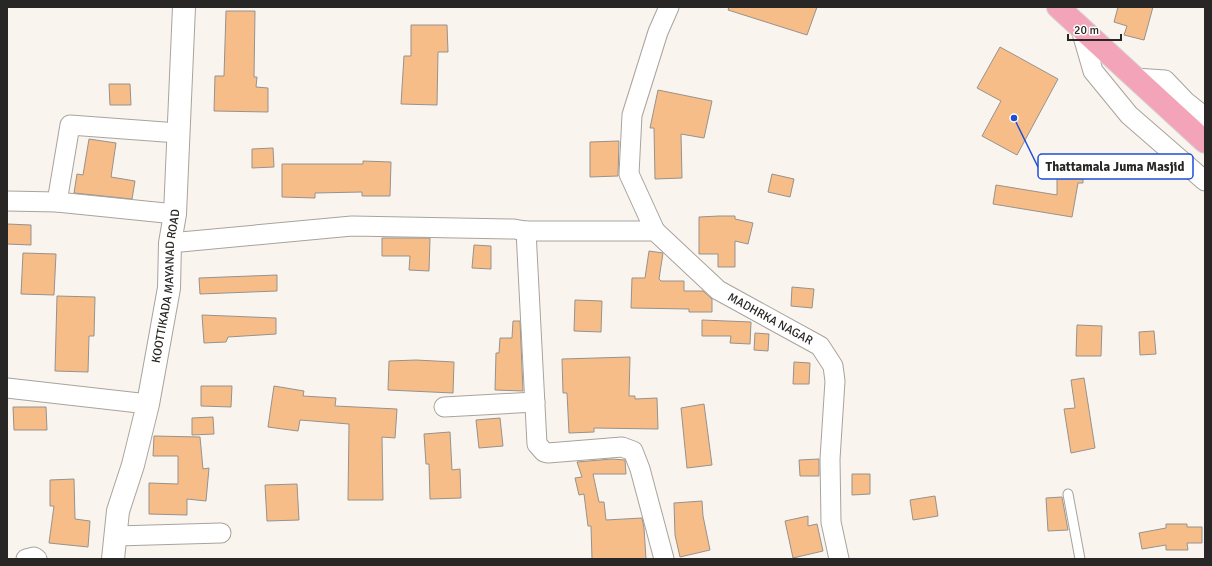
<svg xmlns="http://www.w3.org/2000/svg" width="1212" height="566" viewBox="0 0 1212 566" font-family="Signika,sans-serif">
  <rect width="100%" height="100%" fill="#faf4ee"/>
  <path fill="#f6bd89" stroke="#98928c" d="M729,7h88l-10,28 -79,-25z
    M1118,7h35l-9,33 -20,-5 3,-9 -13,-4z
    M226,11h29l-1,66h3l-1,10 12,1v24l-54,-1 1,-35h9z
    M411,25h36l1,27h-10l-1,53 -36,-1 3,-48h7z
    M1000,47l58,32 -41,76 -35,-19 19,-35 -24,-13z
    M109,84h21l1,21h-21z
    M658,90l54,11 -8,37 -23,-4 1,44 -27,1 -1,-51h-4z
    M89,139l27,4 -5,34 24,4 -3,18 -58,-6 3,-19 6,1z
    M619,141l-1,35 -28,1v-35z
    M273,148l1,19 -22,1v-19z
    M1057,156h26v27h-5l-6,34 -79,-13 3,-19 61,10z
    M363,161l28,1 -1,34h-28v-4l-47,1v5l-33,-1v-33h81z
    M772,174l22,5 -4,18 -22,-5z
    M719,216h16v3l18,4 -5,21 -13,-3v26h-17v-13h-19v-37z
    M7,224l24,1v20l-24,-1z
    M382,238h48l-1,33 -20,-1 1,-14h-28z
    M474,245l17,1v23l-19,-1z
    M649,251l14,2 -4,26 2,2h23v10h19l9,8v13h-23v-3l-58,-1 1,-30h13z
    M23,253l33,1 -2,41 -33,-1z
    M277,275v16l-77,3 -1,-16z
    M792,287l22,2 -2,19 -21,-2z
    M57,296l38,1 -1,39h-5l-1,36 -33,-1z
    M575,300l27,1 -1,31 -27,-1z
    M202,315l74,3v16l-48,3 -2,5 -22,1z
    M702,320l49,2 -1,22 -20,-1 1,-7h-29z
    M513,321h7l3,70 -28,-1 1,-37h3l1,-15h12z
    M1077,325l25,1 -1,30h-25z
    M1154,331l2,23 -16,1 -1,-23z
    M755,333l14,1 -1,17 -14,-1z
    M630,357l-1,39h6v3l22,-1 1,31 -64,-1v4l-25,1 -2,-40h-4l-1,-34z
    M416,360l38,2 -1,31 -65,-3 1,-29z
    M794,362l16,1 -1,21h-16z
    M1084,378l11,70 -24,5 -7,-44 11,-1 -4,-28z
    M201,386h31l-1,21 -30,-1z
    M274,386l30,5 -1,5 33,2 -1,8 62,3 -2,29 -13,-1 1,63h-35l1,-76 -49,-4 -2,11 -30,-4z
    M704,404l8,61 -25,3 -6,-60z
    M13,407h33l1,23h-33z
    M213,417l1,17 -22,1v-17z
    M500,418l3,28 -24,2 -3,-28z
    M450,432l2,38 8,-1 1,29 -31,1 -1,-35h-3l-2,-30z
    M154,436l46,1 3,32 6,-1 -3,33 -19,-2v16l-38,-1v-31l29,1v-28h-25z
    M612,459l13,1 1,14h-33l6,28h5l2,18 36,-2 2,10 2,31h-54l-1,-33h-3l-4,-32 -5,1 -4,-17 7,-1 -5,-15z
    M819,459v17h-19l-1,-16z
    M852,474h18v20l-18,1z
    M74,479l1,40 15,2 -2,26 -39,-4 5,-37h-4v-26z
    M297,484l2,36 -32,1 -2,-36z
    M935,496l3,20 -25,4 -3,-20z
    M1062,497l6,33 -20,1 -2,-33z
    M702,501l1,15 7,34 -30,7 -5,-22 -1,-32z
    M808,516v10l9,-2 6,27 -30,7 -8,-37z
    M1166,524h21v3h15v16h-15l1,7h-22v-5l-24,4 -3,-16 27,-5z"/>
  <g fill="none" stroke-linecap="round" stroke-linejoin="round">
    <defs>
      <path id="service" d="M1068,494l12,65"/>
      <g id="minor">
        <path d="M1080,26l13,45 36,44 76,66"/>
        <path d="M1135,78l30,2 21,22 19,15"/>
        <path d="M7,201l50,1 118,12"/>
        <path d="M57,202l13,-77 108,8"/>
        <path d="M526,231l11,213 7,8 4,1 74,-6 11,4 7,18 24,90"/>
        <path d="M655,231l-26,-57 3,-59 26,-83 11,-25"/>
        <path id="s1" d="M170,243l182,-17 162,3 12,2h129l63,59 102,56 13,20 2,15 -5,78 1,63 8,37"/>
        <path d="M7,388l141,16"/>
        <path d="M444,407l91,-5"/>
        <path d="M116,536l105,-3"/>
        <path d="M26,559l8,-2 3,2"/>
      </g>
      <g id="secondary">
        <path id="s2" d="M113,559l5,-48 15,-46 15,-61 21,-116 1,-45 5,-29 9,-207"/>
      </g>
      <path id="primary" d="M1058,7l147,135"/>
    </defs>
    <use href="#service" stroke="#a9a39d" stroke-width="11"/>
    <use href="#minor" stroke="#a9a39d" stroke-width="21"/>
    <use href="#secondary" stroke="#a9a39d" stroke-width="24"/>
    <use href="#primary" stroke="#d4d4d3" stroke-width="24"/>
    <use href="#service" stroke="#fff" stroke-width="9"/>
    <use href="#minor" stroke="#fff" stroke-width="19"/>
    <use href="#secondary" stroke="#fff" stroke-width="22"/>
    <use href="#primary" stroke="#f4a4b8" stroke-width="22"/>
  </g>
  <g text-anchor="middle" stroke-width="3" stroke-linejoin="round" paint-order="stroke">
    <g font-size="12" fill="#292725" stroke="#fff">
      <text dy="4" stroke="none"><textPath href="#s2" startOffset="279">KOOTTIKADA MAYANAD ROAD</textPath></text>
      <text dy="4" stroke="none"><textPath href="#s1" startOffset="632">MADHRKA NAGAR</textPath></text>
    </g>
  </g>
  <path fill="none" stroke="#1d4ed8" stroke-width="1.5" d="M1014 118L1038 167"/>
  <circle fill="#1d4ed8" stroke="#fff" stroke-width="1.5" cx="1014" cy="118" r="4"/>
  <rect fill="#fff" stroke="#1d4ed8" stroke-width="1.5" x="1038" y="154" width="155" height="25" rx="4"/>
  <g font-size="13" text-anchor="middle" font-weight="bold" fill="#292725">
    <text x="1115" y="171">Thattamala Juma Masjid</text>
  </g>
  <rect width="1212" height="566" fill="none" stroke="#292725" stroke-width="16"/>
  <path d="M1068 34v6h53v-6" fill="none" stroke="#292725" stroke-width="2"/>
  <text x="1074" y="34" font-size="12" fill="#292725" stroke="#ffffff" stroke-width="3" paint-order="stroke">20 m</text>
</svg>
